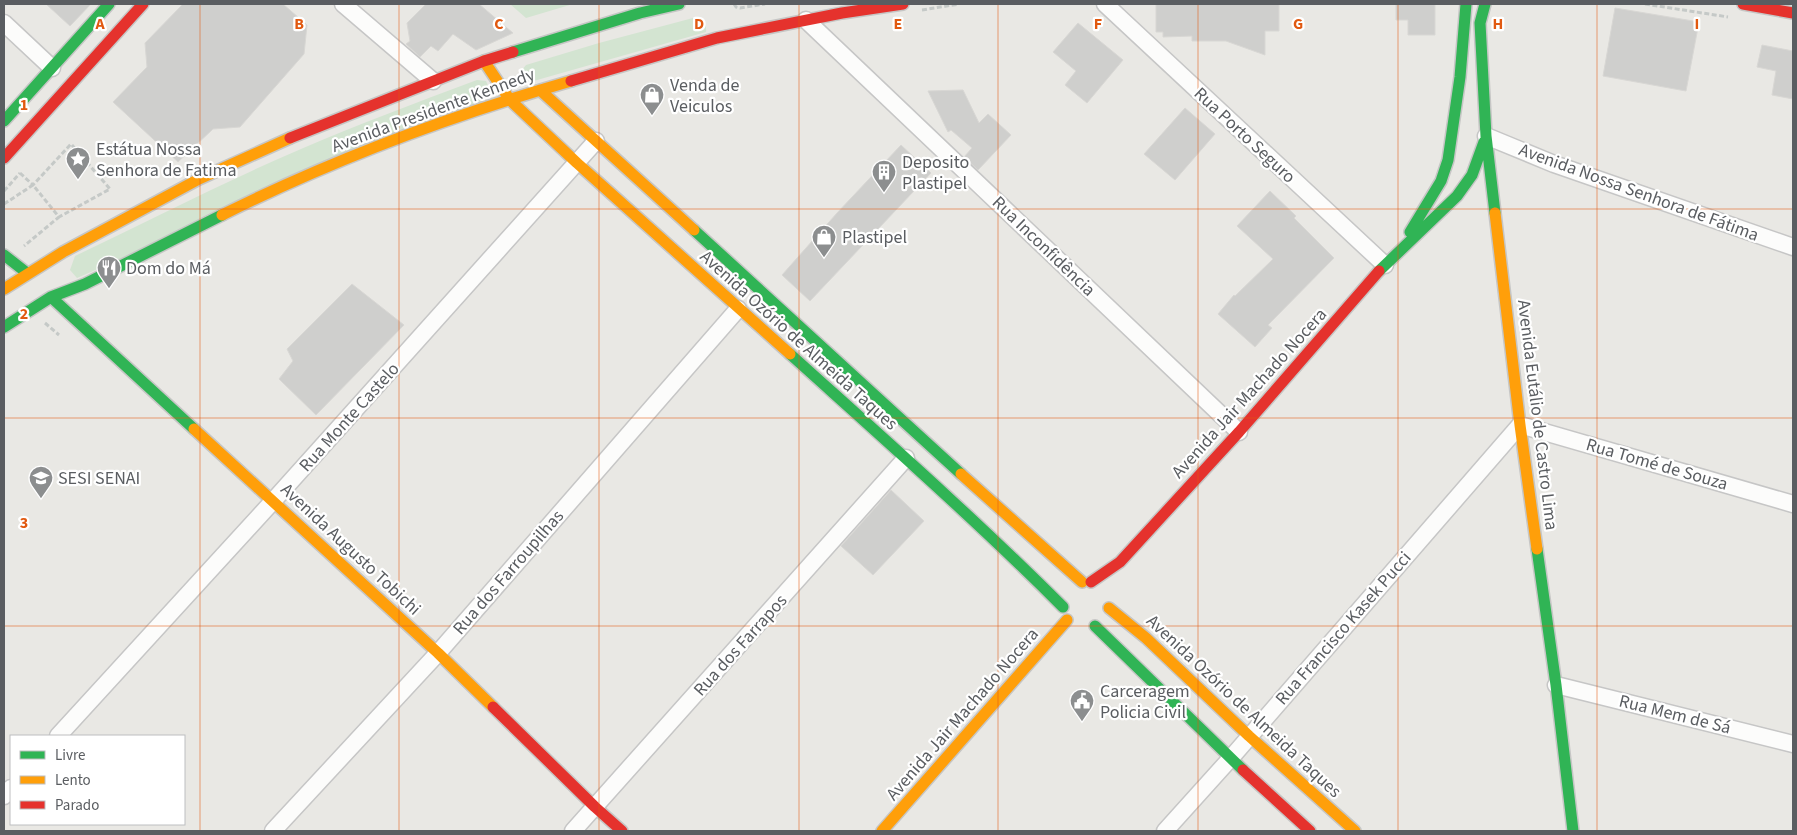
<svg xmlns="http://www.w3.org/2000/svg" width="1797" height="835" viewBox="0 0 1797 835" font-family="'Source Sans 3',sans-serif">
  <rect width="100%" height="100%" fill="#e9e8e4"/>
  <path fill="#d3e4d1" d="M510,4h63l-47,14z
    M693,18c9,1 14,5 13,14l-176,50 -7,-5 -1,-7 4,-5 73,-22z
    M477,80l9,1c5,10 2,14 -4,22l-405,175 -7,-8 5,-14c75,-36 149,-74 226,-107 58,-25 117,-47 176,-69z"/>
  <path fill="#cfcfcd" stroke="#d8d7d4" d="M46,4h45l-21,22z
    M183,4h100l24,21 -3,29 -64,73 -27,2 -35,33 -65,-60 34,-35 -2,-24z
    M426,4h53l34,29 -37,17 -23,-16 -15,17 -7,-5 -11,11 -14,-13 4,-3 -3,-18z
    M1156,4h123v27h-14v24l-39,-14h-34v-5l-29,1v-5h-7z
    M1396,4h39v31h-27v-15h-12z
    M1615,8l84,14 -13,69 -83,-15z
    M1078,23l45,37 -36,43 -22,-18 11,-14 -23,-19z
    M1762,45l31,6v48l-21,-4 4,-24 -19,-4z
    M963,90l16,33 9,-9 23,21 -33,35 -14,-13 8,-9 -21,-18 -3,2 -20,-41z
    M1185,108l30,26 -40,46 -31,-26z
    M901,145l30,28 -121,128 -28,-26 55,-62z
    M1270,191l26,25 -2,2 40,40 -66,67 4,3 -17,19 -37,-33 16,-19 1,1 38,-37 -36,-33z
    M352,284l52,41 -88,90 -37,-36 14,-18 -6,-12z
    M891,490l33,31 -51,54 -32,-29z"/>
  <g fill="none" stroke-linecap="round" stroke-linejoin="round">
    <defs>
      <path id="street" d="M343,4l90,77
        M1105,4l280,261
        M806,20l433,412
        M4,23l48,45
        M1486,136l68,28 239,83
        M1556,685l237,59
        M58,736l216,-236 322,-359
        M4,796l7,-8
        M273,831l165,-178 300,-344
        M573,831l333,-373
        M1165,831l65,-72 290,-334 273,79"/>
      <path id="fast" d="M1485,4l-5,19 6,113 9,77
        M513,52l127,-39 39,-9
        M4,121l105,-117
        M694,230l267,244
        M1410,232l31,-51 7,-21 12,-83 6,-73
        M4,255l23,18
        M1379,271l78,-75 15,-21 12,-33
        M51,297l143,132
        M4,327l47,-30 34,-13 137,-69
        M790,354c92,83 185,165 273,253
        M1537,549l19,136 17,146
        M1095,626l148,144"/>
      <path id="slow" d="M484,61l26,39 67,63 213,191
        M540,90l154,140
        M1495,213l25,212 17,124
        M222,215c110,-55 231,-100 349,-134
        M4,289l59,-37 136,-73 91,-41
        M194,429l244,224 55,54
        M961,474l121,108
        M1109,608l37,30 103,98 106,95
        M882,831l185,-211"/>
      <path id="jam" d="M1743,4l50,9
        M571,81l146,-43 125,-25 61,-9
        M290,138l194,-77 29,-9
        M4,158l139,-154
        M1091,582l29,-20 119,-130 140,-161
        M493,707l102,100 27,24
        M1243,770l67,61"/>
    </defs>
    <use href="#street" stroke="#c6c6c6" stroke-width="19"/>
    <use href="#fast" stroke="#c6c6c5" stroke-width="14"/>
    <use href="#slow" stroke="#c6c6c5" stroke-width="14"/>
    <use href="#jam" stroke="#c6c6c5" stroke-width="14"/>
    <path stroke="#c5c9c7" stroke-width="3" stroke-dasharray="5 2.5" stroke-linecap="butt" d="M734,4l2,3 4,1 25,-4
      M1645,4l83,13
      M922,10l37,-6
      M20,173l13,12 38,-41 39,45 -51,28
      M4,191l16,-18
      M4,204l29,-19 26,32 -35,29
      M45,323l14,12"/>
    <use href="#street" stroke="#fcfcfb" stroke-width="16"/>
    <use href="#fast" stroke="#30b455" stroke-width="11"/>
    <use href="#slow" stroke="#ff9f0a" stroke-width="11"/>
    <use href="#jam" stroke="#e5322d" stroke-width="11"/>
  </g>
  <path fill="none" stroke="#e15910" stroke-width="1" stroke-opacity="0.55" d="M200,4v827M399,4v827M599,4v827M799,4v827M998,4v827M1198,4v827M1398,4v827M1597,4v827M4,209h1789M4,418h1789M4,626h1789"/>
  <defs>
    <symbol id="shop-pin" viewBox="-11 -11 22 30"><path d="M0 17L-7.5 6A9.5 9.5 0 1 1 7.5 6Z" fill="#8c8e8f" stroke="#fff"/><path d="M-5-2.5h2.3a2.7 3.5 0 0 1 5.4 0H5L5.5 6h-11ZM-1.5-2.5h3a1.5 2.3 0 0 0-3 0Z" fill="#fff"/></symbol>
    <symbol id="sight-pin" viewBox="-11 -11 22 30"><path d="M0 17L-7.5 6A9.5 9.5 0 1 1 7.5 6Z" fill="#8c8e8f" stroke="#fff"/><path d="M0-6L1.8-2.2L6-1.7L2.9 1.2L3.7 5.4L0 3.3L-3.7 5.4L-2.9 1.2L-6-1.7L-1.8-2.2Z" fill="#fff"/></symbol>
    <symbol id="building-pin" viewBox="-11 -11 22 30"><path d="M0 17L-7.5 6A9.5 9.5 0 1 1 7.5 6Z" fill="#8c8e8f" stroke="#fff"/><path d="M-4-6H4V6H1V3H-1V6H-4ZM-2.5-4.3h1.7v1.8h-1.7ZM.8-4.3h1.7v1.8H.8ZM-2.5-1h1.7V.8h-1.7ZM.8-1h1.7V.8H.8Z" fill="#fff"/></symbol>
    <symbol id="restaurant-pin" viewBox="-11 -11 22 30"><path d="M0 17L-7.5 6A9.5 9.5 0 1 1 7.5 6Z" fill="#8c8e8f" stroke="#fff"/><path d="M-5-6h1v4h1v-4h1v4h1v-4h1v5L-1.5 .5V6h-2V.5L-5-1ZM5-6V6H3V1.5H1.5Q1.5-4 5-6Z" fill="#fff"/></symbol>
    <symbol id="school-pin" viewBox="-11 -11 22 30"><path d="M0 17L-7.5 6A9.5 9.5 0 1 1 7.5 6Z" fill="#8c8e8f" stroke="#fff"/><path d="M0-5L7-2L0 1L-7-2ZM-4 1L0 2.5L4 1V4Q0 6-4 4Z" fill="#fff"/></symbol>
    <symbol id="civic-pin" viewBox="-11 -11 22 30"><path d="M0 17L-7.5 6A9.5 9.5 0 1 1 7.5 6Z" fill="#8c8e8f" stroke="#fff"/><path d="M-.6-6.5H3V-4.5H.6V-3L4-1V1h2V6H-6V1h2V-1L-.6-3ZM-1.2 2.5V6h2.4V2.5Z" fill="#fff"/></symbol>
  </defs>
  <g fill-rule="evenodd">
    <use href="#shop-pin" x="638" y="81" width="28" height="38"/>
    <use href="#sight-pin" x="64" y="145" width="28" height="38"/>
    <use href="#building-pin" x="870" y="158" width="28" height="38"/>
    <use href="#shop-pin" x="810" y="223" width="28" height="38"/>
    <use href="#restaurant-pin" x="95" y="254" width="28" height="38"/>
    <use href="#school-pin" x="27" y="464" width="28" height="38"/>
    <use href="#civic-pin" x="1068" y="687" width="28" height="38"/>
  </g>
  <g text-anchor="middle" stroke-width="4.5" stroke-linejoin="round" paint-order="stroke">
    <g font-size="18" fill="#5a5d61" stroke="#fff" text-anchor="start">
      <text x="670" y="91">Venda de<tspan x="670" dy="21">Veiculos</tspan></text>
      <text x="96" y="155">Estátua Nossa<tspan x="96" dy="21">Senhora de Fatima</tspan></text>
      <text x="902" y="168">Deposito<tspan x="902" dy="21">Plastipel</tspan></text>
      <text x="842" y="243">Plastipel</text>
      <text x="126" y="274">Dom do Má</text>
      <text x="58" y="484">SESI SENAI</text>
      <text x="1100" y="697">Carceragem<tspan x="1100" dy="21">Policia Civil</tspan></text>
    </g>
    <g font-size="18" fill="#5a5d61" stroke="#fff">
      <text transform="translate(433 110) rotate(-20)" y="6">Avenida Presidente Kennedy</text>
      <text transform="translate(1245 135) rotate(43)" y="6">Rua Porto Seguro</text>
      <text transform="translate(1639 192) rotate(20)" y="6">Avenida Nossa Senhora de Fátima</text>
      <text transform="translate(1044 246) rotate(44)" y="6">Rua Inconfidência</text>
      <text transform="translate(799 340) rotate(42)" y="6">Avenida Ozório de Almeida Taques</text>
      <text transform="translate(1249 393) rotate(-48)" y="6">Avenida Jair Machado Nocera</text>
      <text transform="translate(1538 415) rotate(83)" y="6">Avenida Eutálio de Castro Lima</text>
      <text transform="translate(349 417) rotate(-48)" y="6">Rua Monte Castelo</text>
      <text transform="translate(1657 464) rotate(16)" y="6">Rua Tomé de Souza</text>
      <text transform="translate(351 549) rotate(43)" y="6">Avenida Augusto Tobichi</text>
      <text transform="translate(508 572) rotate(-49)" y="6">Rua dos Farroupilhas</text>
      <text transform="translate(1343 628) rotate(-49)" y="6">Rua Francisco Kasek Pucci</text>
      <text transform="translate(740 645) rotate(-48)" y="6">Rua dos Farrapos</text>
      <text transform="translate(1244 706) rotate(43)" y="6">Avenida Ozório de Almeida Taques</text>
      <text transform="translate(962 714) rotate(-49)" y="6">Avenida Jair Machado Nocera</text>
      <text transform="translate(1675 714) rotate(14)" y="6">Rua Mem de Sá</text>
    </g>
  </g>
  <g font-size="16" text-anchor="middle" font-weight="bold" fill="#e15910" stroke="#fff" stroke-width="4.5" stroke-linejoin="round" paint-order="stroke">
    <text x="100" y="29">A</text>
    <text x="299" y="29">B</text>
    <text x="499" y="29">C</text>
    <text x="699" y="29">D</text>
    <text x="898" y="29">E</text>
    <text x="1098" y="29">F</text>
    <text x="1298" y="29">G</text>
    <text x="1498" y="29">H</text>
    <text x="1697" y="29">I</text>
    <text x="24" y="110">1</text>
    <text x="24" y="319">2</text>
    <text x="24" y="528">3</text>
  </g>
  <rect width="1797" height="835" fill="none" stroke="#5a5d61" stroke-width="10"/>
  <rect x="10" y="735" width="175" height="90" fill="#ffffff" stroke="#bdbec0"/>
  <rect x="20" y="751" width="25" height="8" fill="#30b455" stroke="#bdbec0"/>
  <text x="55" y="760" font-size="15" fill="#5a5d61">Livre</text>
  <rect x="20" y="776" width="25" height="8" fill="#ff9f0a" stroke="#bdbec0"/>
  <text x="55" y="785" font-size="15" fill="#5a5d61">Lento</text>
  <rect x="20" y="801" width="25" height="8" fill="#e5322d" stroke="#bdbec0"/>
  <text x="55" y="810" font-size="15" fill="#5a5d61">Parado</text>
</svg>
